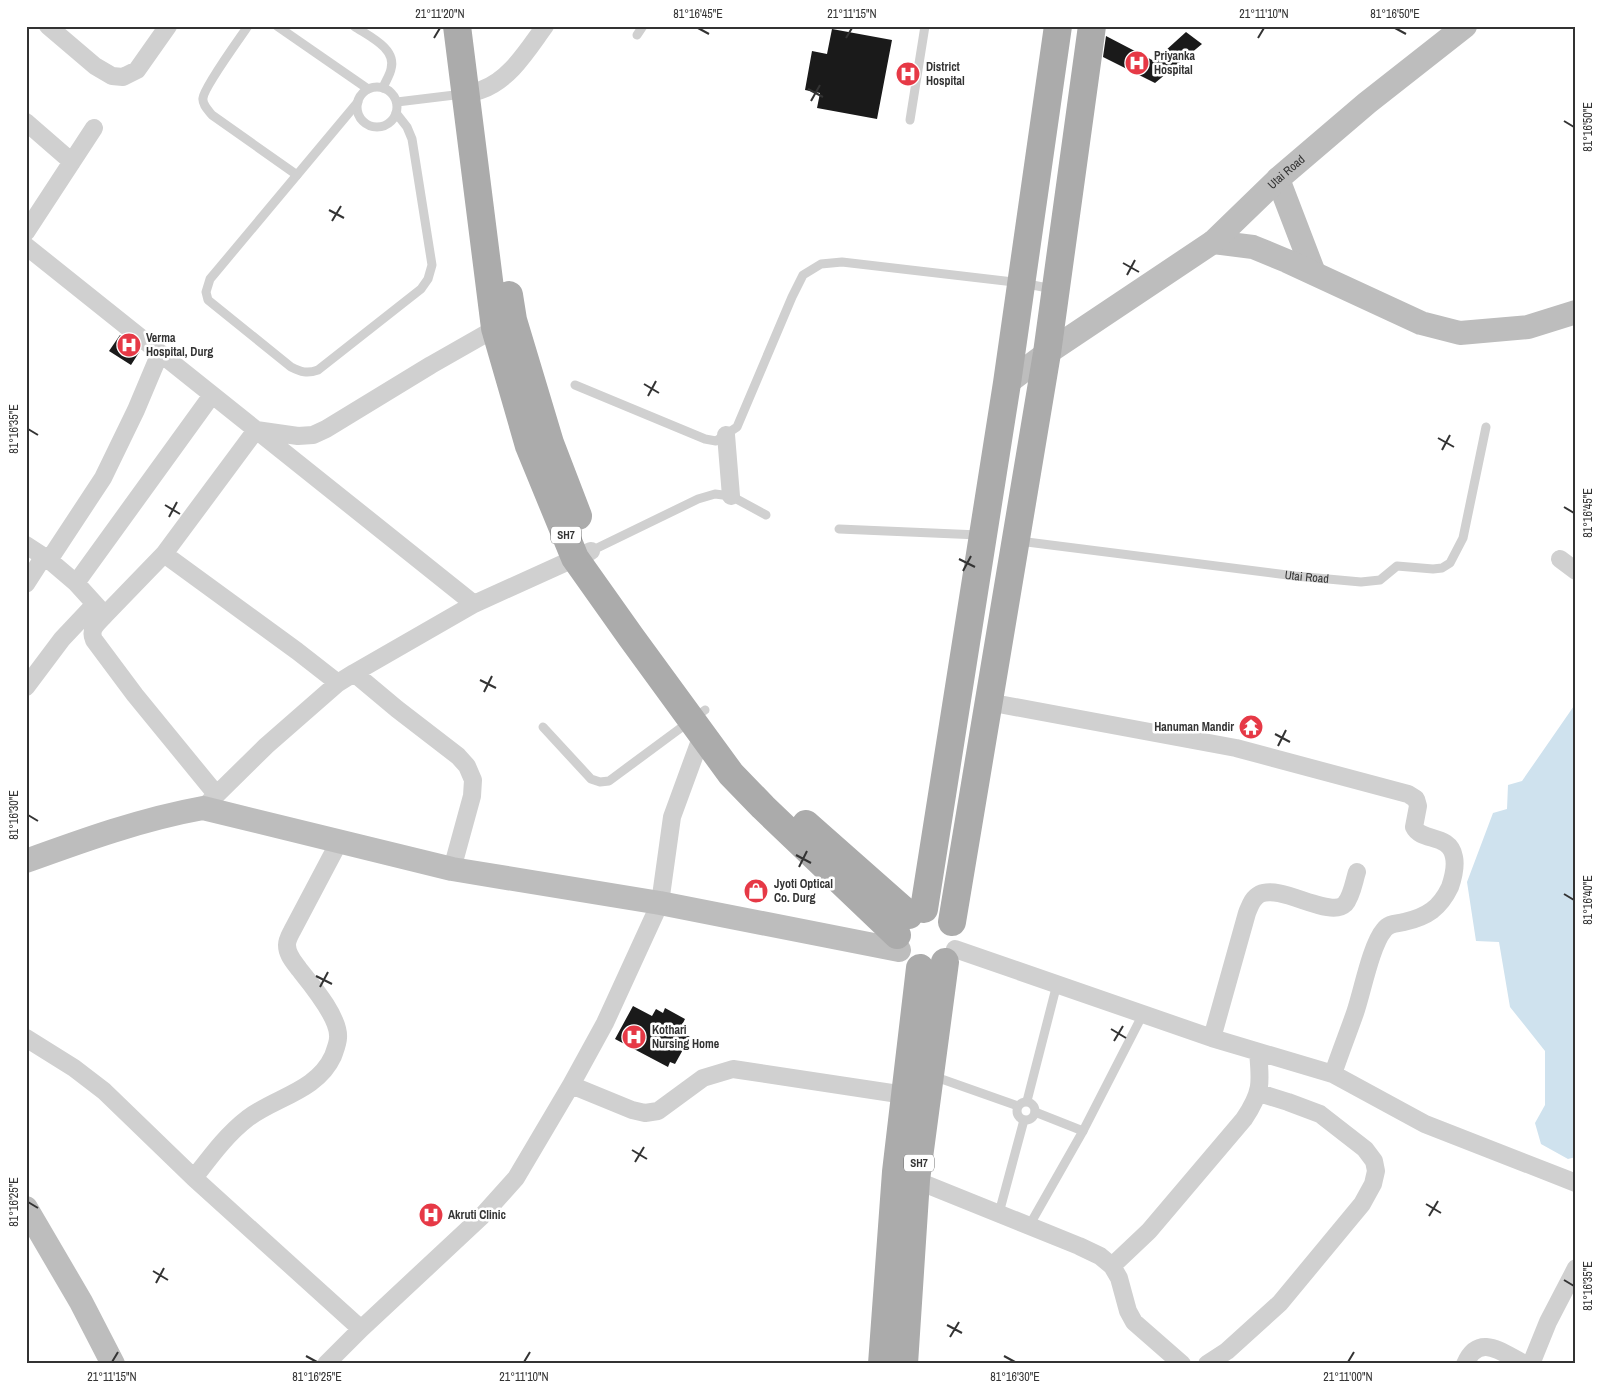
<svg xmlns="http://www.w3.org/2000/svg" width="1602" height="1390" viewBox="0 0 1602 1390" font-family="'Archivo Narrow',sans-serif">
  <rect width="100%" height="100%" fill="#fff"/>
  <path fill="#cfe2ee" d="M1576,703v454l-8,2 -27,-15 -6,-21 10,-18v-54l-35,-44 -11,-65 -23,-1 -9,-59 26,-69 14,-4 1,-24 14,-4z"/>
  <path fill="#1a1a1a" d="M832,29l60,11 -15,79 -60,-11 3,-15 -15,-3 7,-39 15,3z
    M1186,32l16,12 -47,39 -52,-26 3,-21 48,25z
    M120,335l20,16 -9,14 -22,-14z
    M633,1006l19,10 4,-7 7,4 2,-5 20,11 -6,12 11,6 -15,27 -5,-2 -2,5 -53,-28z
    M434,1203l8,16 -14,8 -8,-16z"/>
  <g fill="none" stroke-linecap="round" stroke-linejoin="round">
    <g stroke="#d0d0d0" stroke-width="9">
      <path d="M248,26c-8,12 -44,61 -45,72 -1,6 5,12 9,17l85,60"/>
      <path d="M277,26l91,63"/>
      <path d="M354,26c14,10 43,22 37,43 -1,6 -6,13 -8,19"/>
      <path d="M637,35l6,-9"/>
      <circle cx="377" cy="107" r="20"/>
      <path d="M358,102l-148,177 -4,13 2,8 83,67c10,5 16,7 27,3l103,-81 7,-10 4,-14 -20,-126 -5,-12 -11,-14"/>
      <path d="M397,102l66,-8"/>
      <path d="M910,120l15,-94"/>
      <path d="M575,385l130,54 11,2 21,-14 55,-130 11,-22 18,-11 21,-2 180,21 31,6"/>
      <path d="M839,529l140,6"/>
      <path id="s1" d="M1019,541l276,35 66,6 19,-2 17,-14 36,3 9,-1 8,-5 13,-25 23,-111"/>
      <path d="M591,551l107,-52 17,-5 16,2 35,19"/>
      <path d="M543,727l48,52 9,3 9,-1 96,-71"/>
      <path d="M933,1076l85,30"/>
      <path d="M1027,1101l30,-117"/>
      <circle cx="1026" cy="1111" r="9"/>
      <path d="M1035,1112l48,19"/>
      <path d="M999,1213l25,-93"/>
      <path d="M1029,1226l54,-95 60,-117"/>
    </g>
    <path stroke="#d0d0d0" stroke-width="18" d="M48,26l47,40 17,10 11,1 14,-7 31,-44
      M466,93c5,-1 11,-1 15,-3 29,-10 47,-41 64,-64
      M26,122l46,40
      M26,232l68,-104
      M26,246l448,358
      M726,435l5,61
      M26,545l23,15 27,23 29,32c-8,9 -16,14 -11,25l41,55 81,99
      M164,554l133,97 41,32
      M1560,559l16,12
      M49,560l54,-82 33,-68 24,-57
      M76,583l136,-188
      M26,584l18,-28
      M105,615l59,-61 92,-124 42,6 15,-1 13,-6 105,-64 72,-41
      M354,673l43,36 61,47 9,10 6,14 -1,16 -20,73
      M26,687l36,-48 33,-35
      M988,702l248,46 172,46 8,5 2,7 -4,21c7,15 36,6 40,30 2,9 -1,21 -4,30 -10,21 -23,30 -46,35 -8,2 -15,1 -20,8 -13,15 -22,63 -29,83 -7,20 -15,40 -22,61
      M203,808l63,-62 72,-63 16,-10 120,-69 117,-53
      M955,949l257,89 121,36 92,50 151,59
      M26,1038l48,30 30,23 90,87 167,151
      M1212,1038l35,-125c3,-7 5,-15 13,-19 21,-10 70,25 85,10 7,-8 9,-23 12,-32
      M571,1085l61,25 13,3 13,-2 45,-33 30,-9 172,26
      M908,1177l171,69 21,10 12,10 7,12 9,33 6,11 48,42
      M194,1178c17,-22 32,-43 54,-60 28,-21 69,-27 85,-62 2,-6 5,-13 5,-18 2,-20 -27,-54 -39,-69 -5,-7 -12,-14 -12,-24 0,-5 3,-10 5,-14l47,-89
      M1112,1266l37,-35 95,-112c18,-27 17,-36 14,-67
      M326,1364l35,-35 120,-112 35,-39 55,-93 34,-62 55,-120 12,-86 30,-82
      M1207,1364l20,-13 53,-48 82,-99 11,-20 3,-13 -2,-10 -9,-12 -45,-35 -32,-12 -29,-9
      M1465,1364c14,-32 37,-11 60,0
      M1531,1364l17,-42 28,-54"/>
    <g stroke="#bdbdbd" stroke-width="24">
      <path d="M1278,179l36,94"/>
      <path d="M1213,242l40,5 34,14 134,62 39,10 68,-6 48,-15"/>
      <path id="s2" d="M1007,383l40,-30 166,-111 65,-63 89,-76 98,-77"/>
      <path d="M26,861c58,-21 116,-42 177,-53l249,61 208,34 239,47"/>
      <path d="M26,1208l55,94 32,62"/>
    </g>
    <path stroke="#ababab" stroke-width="28" d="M457,26l38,302 34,118 46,112 56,79 100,137 32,33 134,128
      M509,295l4,25 37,123 28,73
      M806,824l103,91
      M924,909l83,-526 51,-357
      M952,922l95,-569 45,-327
      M882,1364l14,-192 24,-204
      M904,1364l12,-184 29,-218"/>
  </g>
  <path fill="none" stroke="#333" stroke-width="2" d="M698,28l11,6M1395,28l11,6M434,38l6,-10M846,38l6,-10M1258,38l6,-10M808,89l15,8M811,101l9,-16M1564,121l10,6M329,210l15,8M332,221l9,-15M1123,263l16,9M1127,275l8,-15M644,384l15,9M648,396l8,-15M28,429l10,6M1438,438l16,9M1442,450l8,-15M165,505l15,9M1564,507l10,6M169,517l8,-15M959,559l16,8M963,571l8,-15M480,680l16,8M484,692l8,-16M1275,734l15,8M1278,746l8,-16M28,815l10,6M796,855l15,8M799,867l8,-16M1564,894l10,6M316,976l16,8M320,987l8,-15M1111,1029l15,9M1114,1041l9,-15M632,1150l15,9M635,1162l9,-15M28,1202l10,6M1426,1204l15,9M1429,1216l9,-15M153,1271l15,9M1564,1280l10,6M156,1283l8,-15M947,1325l15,8M950,1337l9,-15M306,1356l11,6M1004,1356l11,6M112,1362l6,-10M524,1362l6,-10M1348,1362l6,-10"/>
  <defs>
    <symbol id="hospital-disc" viewBox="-11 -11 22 22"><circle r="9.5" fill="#e63946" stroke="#fff"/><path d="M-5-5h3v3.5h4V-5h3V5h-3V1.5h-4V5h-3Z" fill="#fff"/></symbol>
    <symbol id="temple-disc" viewBox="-11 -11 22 22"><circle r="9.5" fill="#e63946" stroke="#fff"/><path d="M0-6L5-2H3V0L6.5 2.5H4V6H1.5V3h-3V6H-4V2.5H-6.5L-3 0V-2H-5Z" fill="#fff"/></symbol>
    <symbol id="shop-disc" viewBox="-11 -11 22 22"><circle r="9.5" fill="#e63946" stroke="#fff"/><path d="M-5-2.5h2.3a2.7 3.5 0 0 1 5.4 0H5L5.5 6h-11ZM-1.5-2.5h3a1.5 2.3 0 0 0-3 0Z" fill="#fff"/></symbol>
  </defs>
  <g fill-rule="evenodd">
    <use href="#hospital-disc" x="1123" y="49" width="28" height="28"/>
    <use href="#hospital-disc" x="894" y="60" width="28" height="28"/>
    <use href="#hospital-disc" x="115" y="331" width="28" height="28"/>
    <use href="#temple-disc" x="1237" y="713" width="28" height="28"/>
    <use href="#shop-disc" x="742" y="877" width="28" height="28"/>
    <use href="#hospital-disc" x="620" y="1023" width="28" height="28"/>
    <use href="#hospital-disc" x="417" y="1201" width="28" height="28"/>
  </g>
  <g text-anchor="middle" stroke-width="5" stroke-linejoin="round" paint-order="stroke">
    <g fill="#fff" stroke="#707070" stroke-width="1">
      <rect x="551" y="526.5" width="30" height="17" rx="4"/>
      <rect x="904" y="1154.5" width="30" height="17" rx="4"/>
    </g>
    <g font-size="11" font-weight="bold" fill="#333">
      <text x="566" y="539">SH7</text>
      <text x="919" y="1167">SH7</text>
    </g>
    <g font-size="12" font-weight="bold" fill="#333" stroke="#fff" text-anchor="start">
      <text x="1154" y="60">Priyanka<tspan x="1154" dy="14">Hospital</tspan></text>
      <text x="926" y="71">District<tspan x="926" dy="14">Hospital</tspan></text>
      <text x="146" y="342">Verma<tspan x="146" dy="14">Hospital, Durg</tspan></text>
      <text x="1234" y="731" text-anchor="end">Hanuman Mandir</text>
      <text x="774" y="888">Jyoti Optical<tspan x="774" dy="14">Co. Durg</tspan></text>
      <text x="652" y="1034">Kothari<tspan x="652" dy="14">Nursing Home</tspan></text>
      <text x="448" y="1219">Akruti Clinic</text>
    </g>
    <g font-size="12" fill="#333" stroke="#fff">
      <text dy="4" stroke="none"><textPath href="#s2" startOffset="351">Utai Road</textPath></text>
      <text dy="4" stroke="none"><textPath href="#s1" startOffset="290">Utai Road</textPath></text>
    </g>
  </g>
  <rect width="1602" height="1390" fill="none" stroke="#ffffff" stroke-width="55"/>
  <rect x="28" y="28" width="1546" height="1334" fill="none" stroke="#333" stroke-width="2"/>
  <g font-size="12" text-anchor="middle" fill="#333">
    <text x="440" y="18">21°11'20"N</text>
    <text x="698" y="18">81°16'45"E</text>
    <text x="852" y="18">21°11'15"N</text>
    <text x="1264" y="18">21°11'10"N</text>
    <text x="1395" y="18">81°16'50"E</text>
    <text transform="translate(1588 127) rotate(-90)" y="4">81°16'50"E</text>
    <text transform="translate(14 429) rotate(-90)" y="4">81°16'35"E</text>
    <text transform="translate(1588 513) rotate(-90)" y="4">81°16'45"E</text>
    <text transform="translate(14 815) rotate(-90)" y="4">81°16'30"E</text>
    <text transform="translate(1588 900) rotate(-90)" y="4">81°16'40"E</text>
    <text transform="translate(14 1202) rotate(-90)" y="4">81°16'25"E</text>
    <text transform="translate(1588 1286) rotate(-90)" y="4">81°16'35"E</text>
    <text x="112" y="1381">21°11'15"N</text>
    <text x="317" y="1381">81°16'25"E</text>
    <text x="524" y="1381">21°11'10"N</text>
    <text x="1015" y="1381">81°16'30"E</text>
    <text x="1348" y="1381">21°11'00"N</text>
  </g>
</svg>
